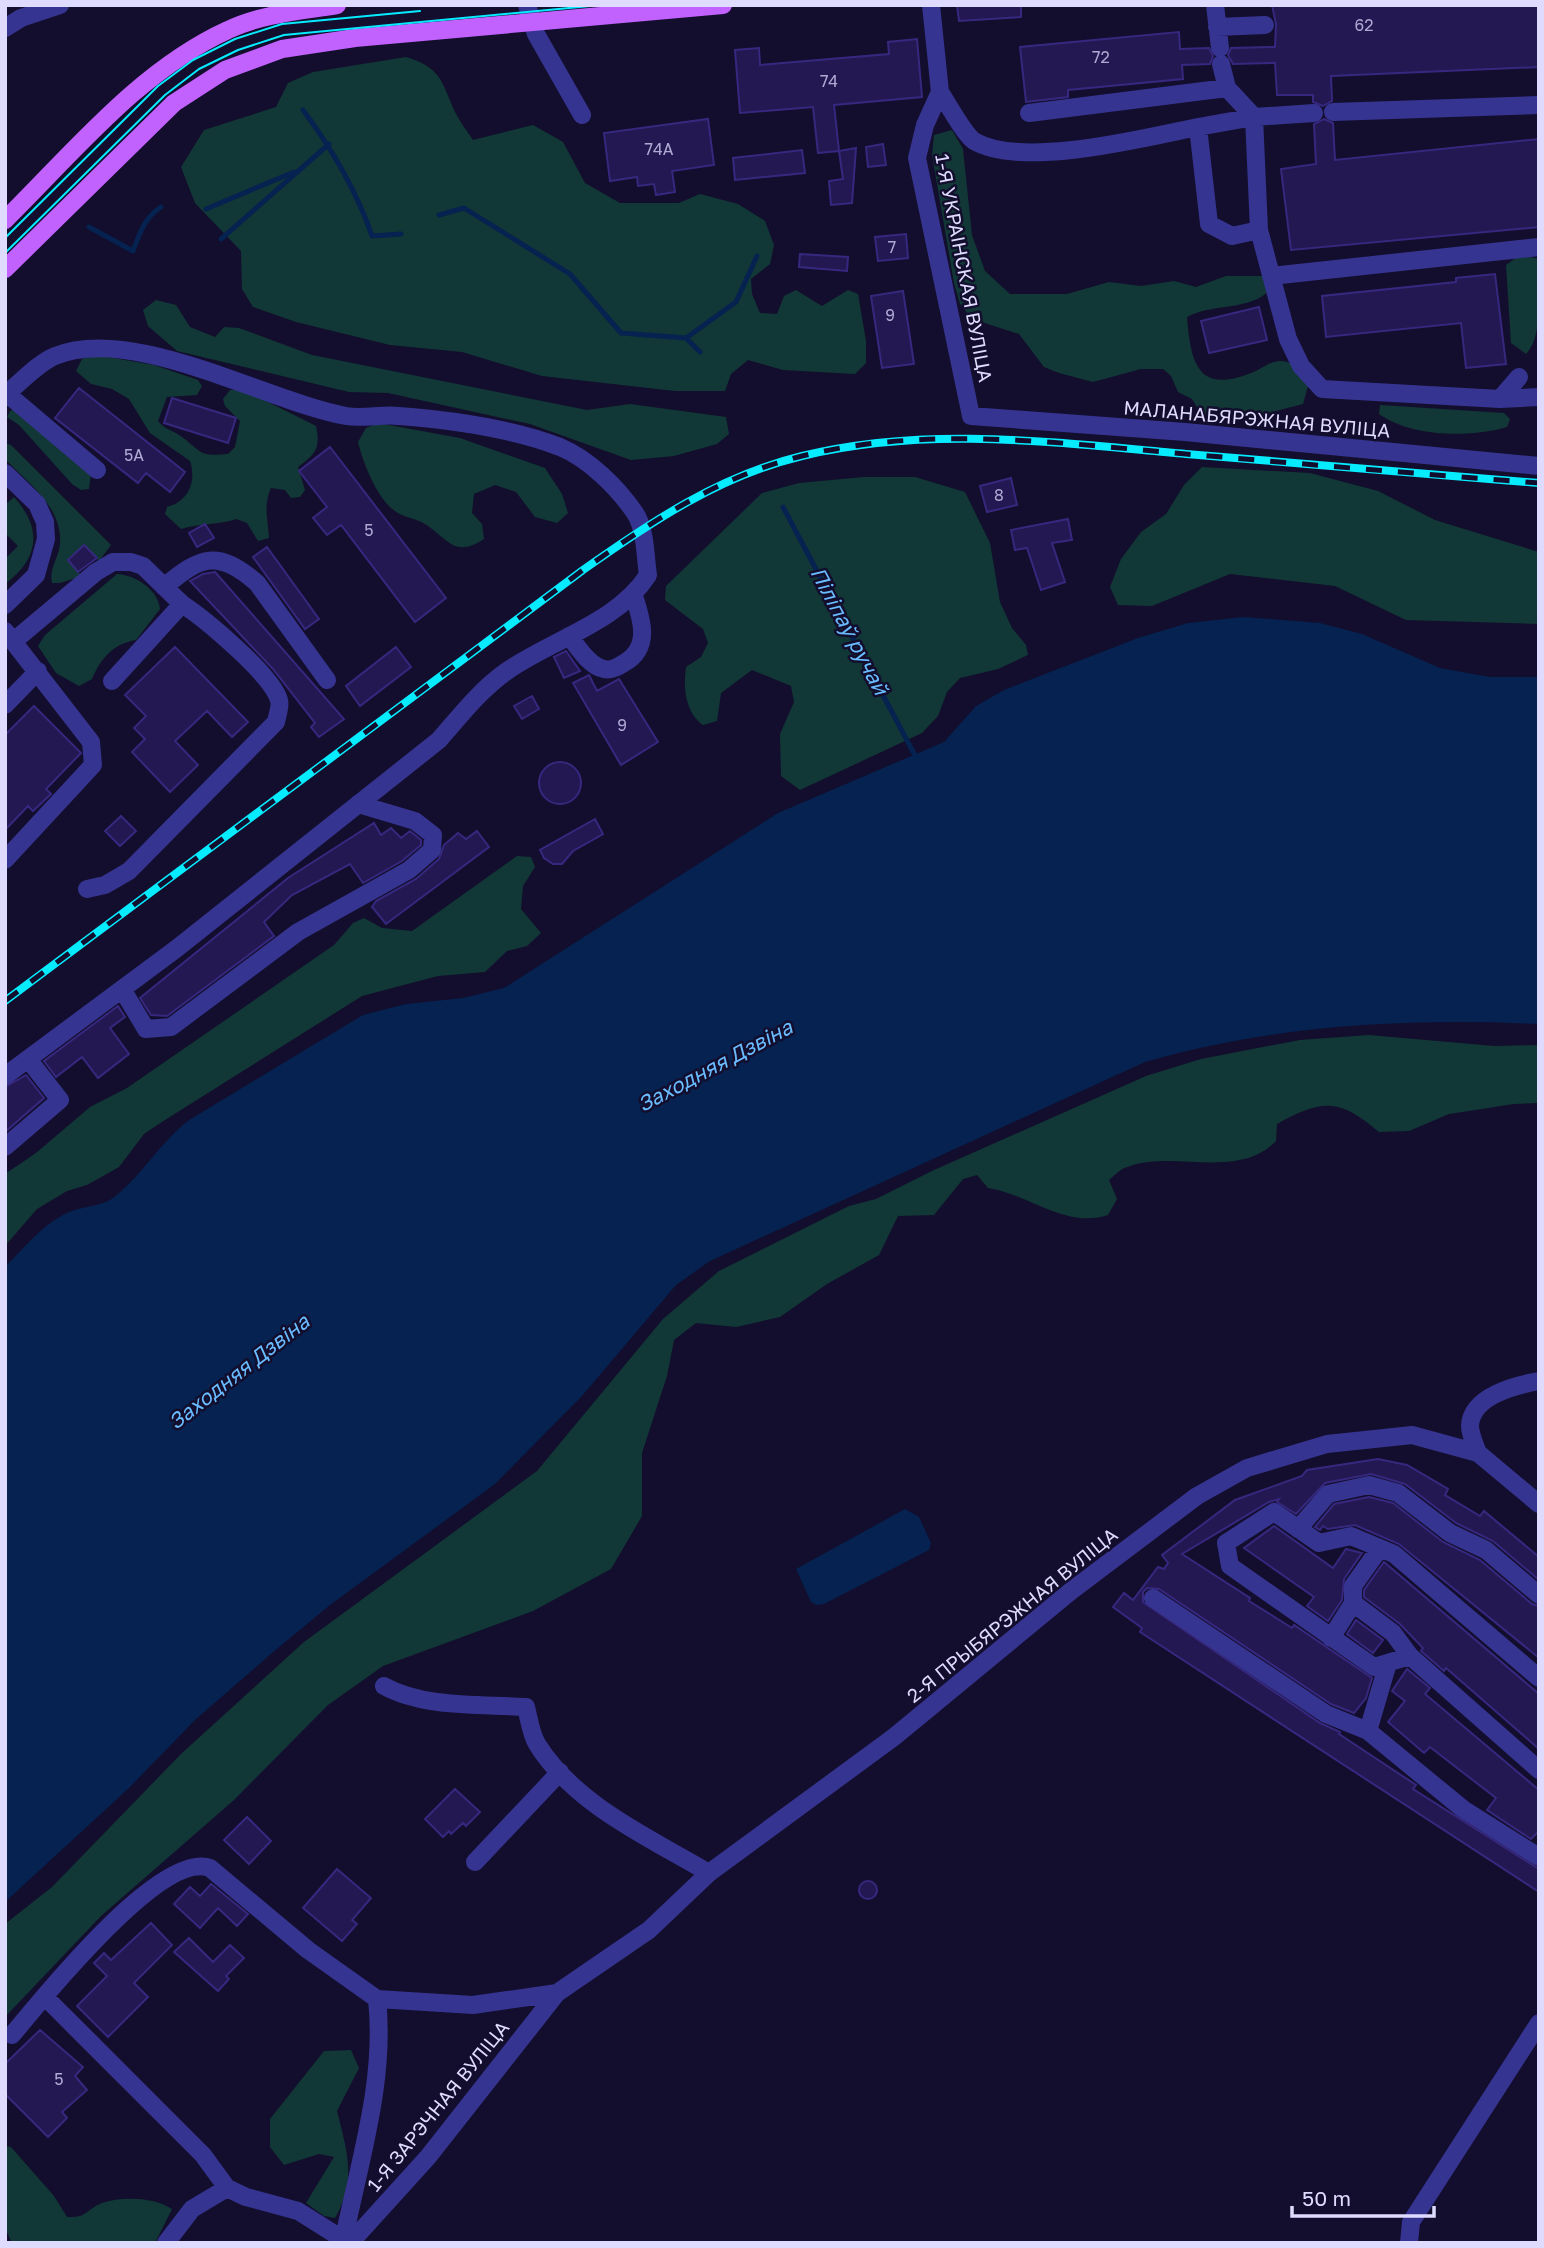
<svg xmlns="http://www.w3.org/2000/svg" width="1544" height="2248" viewBox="0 0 1544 2248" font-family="'Golos Text',sans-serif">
  <rect width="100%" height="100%" fill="#130e2d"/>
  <path fill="#113836" d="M406,57c36,11 35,24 49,55 5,10 12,19 18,28l60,-15 30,17 22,41 35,20h59l21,-9 38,10 27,17 9,24 -4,19 -19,15 1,15 8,19 17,1 7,-18 12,-6 26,16 26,-16 10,4 8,47v22l-11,11 -72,-4 -35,-10 -17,14 -6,17h-50l-133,-15 -80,-24 -72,-7 -94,-23 -43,-15 -11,-18 -1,-38 -46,-48 -14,-36 23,-37 72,-23 12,-24 25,-11z
    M952,130l11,19 9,86 13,36 25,23h57l42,-12 32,4 33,-5 22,6 30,-11h39l5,14c-20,21 -57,13 -83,27 4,51 13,78 69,54 10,-5 19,-13 31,-9 11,3 15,15 21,24l-5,18c-35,9 -64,18 -100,13l-11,-18 -14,-7 -7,-16 -8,-7h-22l-48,13 -34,-9 -15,-6 -25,-33 -47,-15 -12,-15 -6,-21 -22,-128 2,-20z
    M1520,255l19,4c0,26 5,77 -13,95l-15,-11 -5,-78z
    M156,300l20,5 14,22 25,10 9,-10 15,1 73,27 275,55 43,-6 96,13 3,17 -12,10 -43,12 -43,4 -101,-36 -142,-31 -39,-1 -172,-41 -29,-25 -5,-16z
    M96,355l58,10 44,15 4,6 -5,9 -30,2 -9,24c7,9 15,9 24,16 20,15 17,20 46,17l7,-7 5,-26 -15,-15 -2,-7 7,-9h14l72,36c5,23 -1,28 -18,41l7,23 -5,7 -9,1 -6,-8 -14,-2c-8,18 -3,31 -2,50l-11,3 -11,-18 -11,-4c-17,6 -35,4 -55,10l-16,-15 2,-7c21,-5 30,-25 23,-46l-40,-28 -21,-34 -17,-10 -21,-5 -15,-13 6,-12z
    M1380,405l124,8 6,6 -3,8c-37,11 -96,10 -128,-13z
    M18,408l73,66 -2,15 -8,1 -9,-6 -53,-59 -12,-8 3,-6z
    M378,423l82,15 85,30 17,26 6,19 -11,10 -22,-6 -19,-25 -21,-7 -21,9 -2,19 10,11 2,15c-28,18 -34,3 -56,-13 -9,-7 -21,-8 -30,-13 -20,-11 -35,-50 -40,-71l8,-14z
    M5,443l6,2 100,100 -12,16 -15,-16 -16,15 14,16 -22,7h-8c-3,-15 6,-24 8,-38 3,-38 -31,-61 -55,-86z
    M1202,467l108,6 68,18 57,29 104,32v72l-133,-4 -71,-34 -105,-12 -78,32 -34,-1 -8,-18 11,-28 20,-27 25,-18 18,-29z
    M864,477h51l50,15 25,51 10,59 12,26 14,17 2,10 -30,14 -38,9 -13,14 -9,24 -16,17 -122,57 -19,-14 -1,-42 14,-32 -3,-16 -39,-16 -31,23 -4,28 -14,4c-18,-13 -20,-38 -17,-58l15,-10 7,-14 -5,-14 -38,-29 1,-14 96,-93 37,-10z
    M14,497c29,32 25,62 -9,87v-25l13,-13 -13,-13v-28z
    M117,574c18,1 41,15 43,35l-24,31c-23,4 -35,18 -44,39l-13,7 -23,-13 -18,-27 7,-11z
    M517,856l14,1 4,10 -12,19 -2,23 20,24 -14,13 -20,5 -22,21 -47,4 -76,20 -197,124 -21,14 -25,33 -32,18 -20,6 -30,18 -32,37v-72l31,-21 54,-46 37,-19 207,-143 19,-22 11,-5 18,10 30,3z
    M1369,1035l125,11 45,-1v58l-25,1 -65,10 -40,17 -30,1c-40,-34 -57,-33 -102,-8l-1,17c-38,40 -103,8 -149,26 -7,2 -13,9 -18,13l8,19 -9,16c-42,14 -79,-21 -120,-27l-11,-13 -14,4 -29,36 -36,1 -19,39 -52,29 -47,33 -44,10 -40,-4 -22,17 -7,36 -25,77v63l-31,53 -78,42 -150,55 -55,39 -94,95 -133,116 -96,101v-93l47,-37 129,-133 123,-112 233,-171 126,-152 56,-48 130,-65 27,-7 58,-29 212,-94 55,-17 99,-19z
    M351,2050l8,18 -22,43c10,40 20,69 -2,107l-11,-2 -18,-13 28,-46 -15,-3 -35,11 -14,-18v-28l54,-68z
    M5,2146l6,1 43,49 13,21c21,1 18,-7 35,-14 20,-7 53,-6 70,6l-17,34h-143l-7,-15z"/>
  <path fill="#052250" d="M1244,617l76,6 42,11 78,34 50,9h49v347c-133,-6 -266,1 -394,38l-435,199 -34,24 -94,111 -87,88 -165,121 -58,48 -77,67 -66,68 -124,114v-635c20,-20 40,-46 67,-56 13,-5 30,-5 41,-13 29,-22 47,-56 76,-78l174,-105 43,-11 57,-6 41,-10 274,-175 166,-71 32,-36 28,-16 134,-52 50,-15z
    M905,1509l14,8 12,26 -2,7 -105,54 -7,1 -6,-3 -15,-33z"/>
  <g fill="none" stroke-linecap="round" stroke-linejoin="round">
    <path stroke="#052250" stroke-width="5" d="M303,110c29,39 53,79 69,126l29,-2
      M206,209l88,-37
      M439,215l25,-7 106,66 51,59 65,5 14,14
      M89,227l44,24c7,-18 11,-33 28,-44
      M221,239l108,-95
      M686,338l50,-36 21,-46
      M783,507l135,254"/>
  </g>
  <path fill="#231851" stroke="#37287f" stroke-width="2" d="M957,5h64v12l-62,4z
    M1272,5h267v62l-208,9 1,25 -9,5 -10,-4v-7h-36l-2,-32 -42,1 -5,-9 3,-7 44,-1 1,-23z
    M1179,32l1,17 29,-1 4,8 -3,8 -28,1 1,14 -115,11v7l-42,5 -6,-55z
    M917,39l5,58 -88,8 5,46 -21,2 -5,-46 -73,6 -5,-63 24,-2 1,17 129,-11 -1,-12z
    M708,119l6,46 -42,6 3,21 -19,3 -2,-11 -16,2 -1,-9 -27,4 -6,-48z
    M1324,119l9,4 2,37 204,-21v88l-248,23 -10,-81 35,-5 -2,-40z
    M883,144l3,21 -18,2 -2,-20z
    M856,148l-4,55 -21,2 -2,-24 14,-2 -4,-28z
    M802,150l3,23 -70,7 -2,-22z
    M906,234l2,24 -30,3 -3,-24z
    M800,254l48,3 -1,14 -48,-4z
    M1495,274l11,90 -40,4 -5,-45 -135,14 -4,-41 134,-14v-4z
    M903,291l11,73 -32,4 -11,-72z
    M1259,307l8,33 -58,13 -8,-32z
    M79,388l106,84 -15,20 -24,-19 -8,10 -83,-65z
    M172,398l64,20 -8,25 -64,-20z
    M330,447l116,151 -31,24 -74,-97 -14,10 -14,-17 14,-11 -28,-36z
    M1011,478l6,27 -30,7 -7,-26z
    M1068,519l4,21 -20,3 13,39 -24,8 -14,-42 -12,2 -4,-20z
    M205,524l9,14 -17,9 -8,-14z
    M84,545l13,13 -19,14 -10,-12z
    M267,547l52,72 -14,10 -52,-72z
    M215,572l129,147 -4,3 -21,15 -8,-10 4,-4 -42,-54 -83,-88 13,-7z
    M175,647l73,75 -16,15 -25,-26 -32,30 23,24 -28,27 -38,-40 13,-13 -11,-11 12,-12 -21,-21z
    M396,647l15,20 -51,39 -14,-20z
    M566,651l14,20 -16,7 -10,-21z
    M589,675l8,16 22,-12 39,63 -37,23 -48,-82z
    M532,696l7,13 -17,10 -8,-13z
    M34,706l47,47 -35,36 5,5 -18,17 -5,-5 -23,24v-95z
    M539 783a21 21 0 1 1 42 0a21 21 0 1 1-42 0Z
    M121,816l15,15 -16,15 -15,-15z
    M595,819l8,15 -30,17 -11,13h-9l-9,-6 -4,-8z
    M374,823l7,12 10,-7 10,10 9,-7 11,9v5l-19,16 -39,22 -13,-19 -58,31 -28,27 10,14 -107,80 -16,-1 -11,-17 148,-120z
    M477,831l12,16 -103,77 -14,-17 4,-6 40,-22 23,-20 5,-14 14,-12 8,6z
    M118,1006l7,11 -15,11 19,26 -31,24 -16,-21 -26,20 -12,-16z
    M26,1075l18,23 -39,34v-45z
    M1378,1459l29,6 41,24 -3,6 35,21 4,-5 55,46v23l-46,-39 -37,-18 -51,-39 -34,-10 -46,9 -29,31 -19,-12 2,-3 -10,3 -87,52 68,44 -1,3 43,27 2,-3 78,53 -6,20 -12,15 -23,-9 -172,-115 -12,-1 -4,4v10l177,121 20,9 -1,2 77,51 -3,4 126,80v23l-399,-260 2,-4 -29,-21 11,-14 9,7 25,-33 6,2 4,-6 -6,-8 73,-55 67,-24 5,-6z
    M1369,1497l24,6 50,39 37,18 52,44 7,2v52l-140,-114 -44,-19 -27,4 -5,-3 -3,4 -5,-3 19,-23z
    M1274,1526l59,42 13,-19 16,4 -18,26 -2,21 -14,21 -21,-15 7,-9 -70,-49z
    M1384,1562l155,132v55l-93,-81 -2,3 -23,-20 2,-3 -23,-24 -36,-27v-7z
    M1356,1620l27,20 -10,13 -26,-19z
    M1407,1669l23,19 -5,6 114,96v41l-8,8 -44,-29 9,-12 -66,-51 -6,6 -36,-31 17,-21 -13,-10z
    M455,1789l25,23 -14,14 -3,-3 -12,11 -2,-3 -6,6 -18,-18z
    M247,1817l24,24 -22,23 -25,-24z
    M337,1869l34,29 -19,22 5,4 -15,17 -39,-33z
    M859 1890a9 9 0 1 1 18 0a9 9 0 1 1-18 0Z
    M211,1884l37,30 -11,12 -19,-18 -18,20 -26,-24 16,-17 10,9z
    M151,1923l21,22 -38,38 14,14 -40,40 -31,-31 30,-30 -13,-13 10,-10 7,7z
    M189,1938l24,24 17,-17 14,13 -18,18 3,3 -11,12 -44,-39z
    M40,2030l43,37 -8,9 12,14 -25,22 5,6 -19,19 -43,-43v-30z"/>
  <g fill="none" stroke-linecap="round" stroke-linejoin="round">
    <path stroke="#363491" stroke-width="18" d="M527,5l9,29 46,81
      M931,5l9,87 -15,33 -8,33 54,258 214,16 354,34
      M1215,5l5,43
      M1217,27l48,-2
      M5,28l16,-10 39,-13
      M1221,64l6,24 27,29 5,113 29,109 13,27 21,23 178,10 19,-22
      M940,92c8,12 24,42 34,49 48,28 170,-3 224,-14
      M1333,112l206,-7
      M1029,113l198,-25
      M1259,230l-27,6 -23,-12 -11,-97 56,-10 60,-4
      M1271,276l268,-29
      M5,392l92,78
      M5,395c15,-12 33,-32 50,-39 78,-32 210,45 291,60 17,3 36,-2 53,0 53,4 111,12 161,31 29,12 58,41 75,66 11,17 10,43 13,62 -31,48 -95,64 -141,96 -26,18 -47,45 -68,69l-263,209 -171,127
      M1500,399l39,-2
      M5,473l32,31 8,18 1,17 -10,36 -31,30
      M164,587c37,-31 53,-38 93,-4l70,97
      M5,631l86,111 2,23 -88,95
      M569,636c9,11 20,30 35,33 7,2 14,-2 20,-6 27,-15 18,-43 10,-67
      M15,640l81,-68 17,-10h18l12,4 39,38 -70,77
      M5,705l33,-34
      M87,889l18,-4 24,-14 147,-149c1,-6 5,-16 3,-22 -7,-25 -74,-81 -97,-96
      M122,989l24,40 25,-2 127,-95 111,-62 23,-20 1,-15 -18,-14 -57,-17
      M5,1147l55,-47 -32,-41
      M1478,1453c-3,-8 -8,-19 -8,-27 1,-30 46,-41 69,-45
      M1298,1529l30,-35 41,-9 29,8 52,40 36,17 53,45
      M1153,1598l173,116 42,17 95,78 76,48
      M1353,1603l40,30 17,23
      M1331,1638l22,-35v-17l27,-38
      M1539,1678l-145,-124 -43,-18 -32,7 -45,-31 -48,31 4,23 144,101 36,-11 129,114
      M384,1686c39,22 97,18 142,21 3,12 5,27 11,37 38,61 113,94 172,129
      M1368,1731l20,-68
      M475,1862l85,-90
      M45,1997l158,158 24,33
      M377,1999l96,6 84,-12
      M12,2035c31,-37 149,-185 198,-167l98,82 69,49c9,82 -18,163 -34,244
      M166,2243l26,-34 35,-21 19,9 52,14 46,29
      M350,2243l78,-86 129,-164 92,-63 60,-57 185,-136 177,-146 126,-95 50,-28 80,-24 85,-9 66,18 61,51
      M1409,2243l2,-21 128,-199"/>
    <path stroke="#c162ff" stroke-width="18" d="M5,220c68,-67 135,-150 223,-190 33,-16 72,-19 109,-25
      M5,269l169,-166 51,-33 57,-21 73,-11 368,-33"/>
    <path stroke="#07ebff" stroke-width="2" d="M5,238l153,-152 35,-26 42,-21 47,-15 138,-13
      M5,253l160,-158 34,-26 39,-19 46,-15 317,-30"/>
    <defs>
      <path id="rail" d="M5,1001l578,-431c68,-48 136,-94 219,-114 126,-31 257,-13 384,-2 117,10 235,20 353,29"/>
    </defs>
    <use href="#rail" stroke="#07ebff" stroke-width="8"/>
    <use href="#rail" stroke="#130e2d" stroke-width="5" stroke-dasharray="16" stroke-linecap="butt"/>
  </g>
  <g text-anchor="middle" stroke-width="5" stroke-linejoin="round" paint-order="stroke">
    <g font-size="16" fill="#afaad4">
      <text x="1364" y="31">62</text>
      <text x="1101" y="63">72</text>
      <text x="829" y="87">74</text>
      <text x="659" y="155">74А</text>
      <text x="892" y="253">7</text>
      <text x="890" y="321">9</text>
      <text x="134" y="461">5А</text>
      <text x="999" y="501">8</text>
      <text x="369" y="536">5</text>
      <text x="622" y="731">9</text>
      <text x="59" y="2085">5</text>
    </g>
    <g font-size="19" fill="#dedbff" stroke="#130e2d">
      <text transform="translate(964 268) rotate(79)" y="7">1-Я УКРАІНСКАЯ ВУЛІЦА</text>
      <text transform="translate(1257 419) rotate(5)" y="7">МАЛАНАБЯРЭЖНАЯ ВУЛІЦА</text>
      <text transform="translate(1012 1615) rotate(-39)" y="7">2-Я ПРЫБЯРЭЖНАЯ ВУЛІЦА</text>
      <text transform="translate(438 2106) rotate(-51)" y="7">1-Я ЗАРЭЧНАЯ ВУЛІЦА</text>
    </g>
    <g font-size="21" font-style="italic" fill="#69bcff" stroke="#130e2d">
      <text transform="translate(849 631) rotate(62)" y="7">Піліпаў ручай</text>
      <text transform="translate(715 1066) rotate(-28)" y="7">Заходняя Дзвіна</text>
      <text transform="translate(239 1372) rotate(-38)" y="7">Заходняя Дзвіна</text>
    </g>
  </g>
  <rect width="1544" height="2248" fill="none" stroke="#dedbff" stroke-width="14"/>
  <path d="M1292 2206v10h142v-10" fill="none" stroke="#dedbff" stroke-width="3.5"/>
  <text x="1302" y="2206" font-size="21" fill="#dedbff" stroke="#130e2d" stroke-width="5" paint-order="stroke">50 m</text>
</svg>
